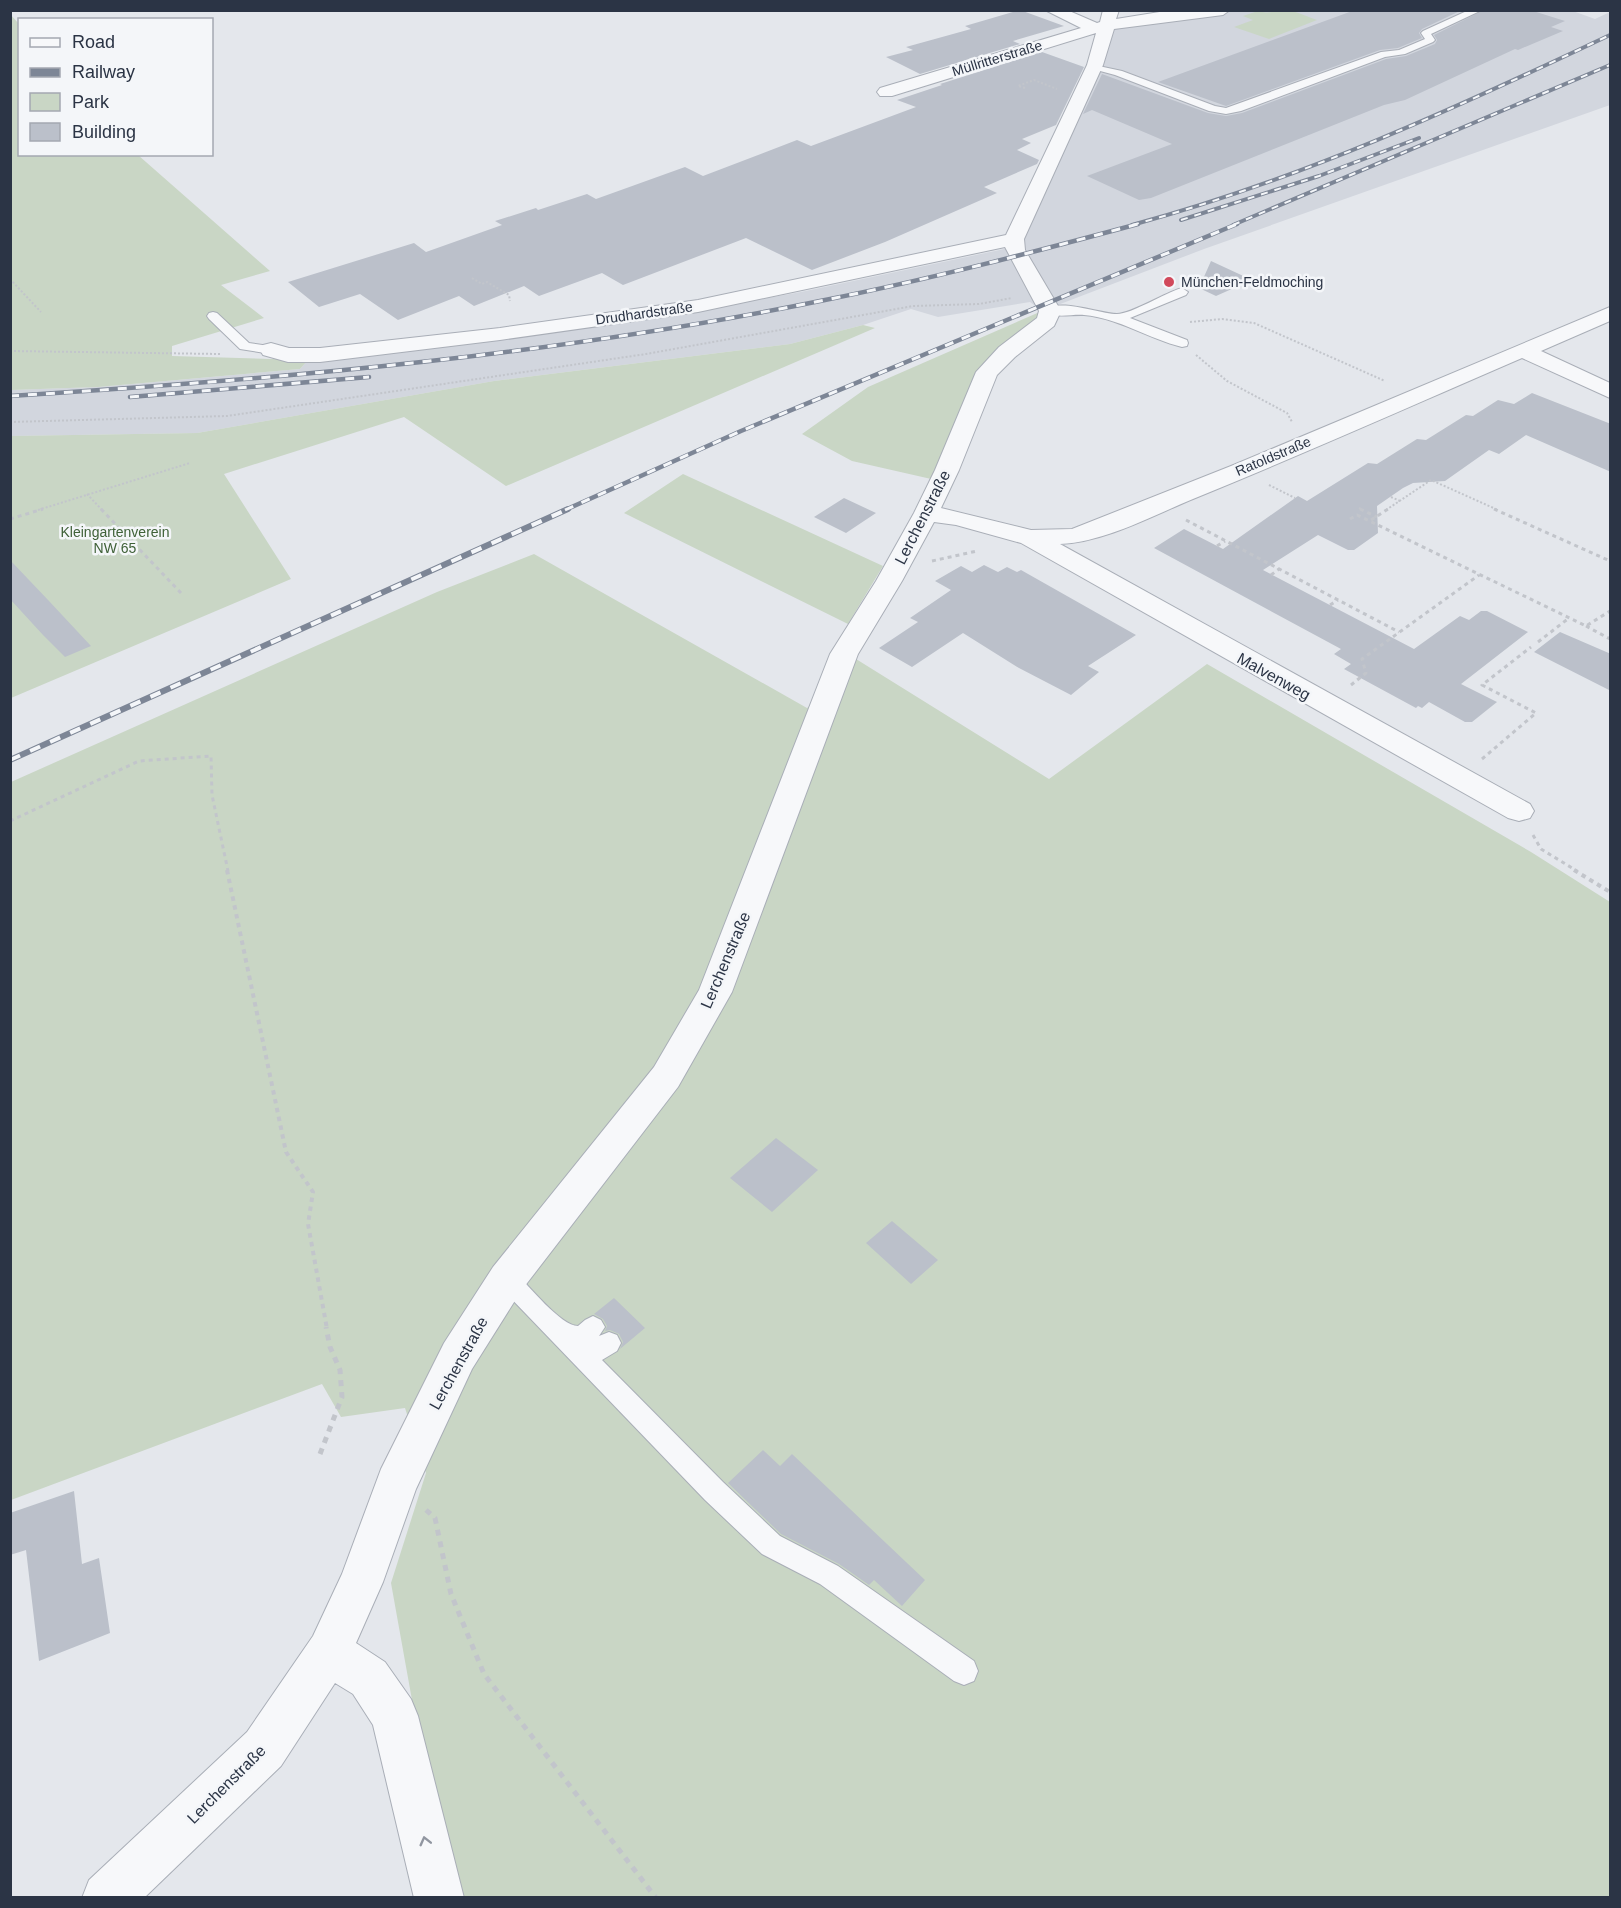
<svg xmlns="http://www.w3.org/2000/svg" width="1621" height="1908" viewBox="0 0 1621 1908" font-family="Helvetica,sans-serif">
  <rect width="100%" height="100%" fill="#e4e7ec"/>
  <path fill="#d2d6de" d="M1213,10h357l25,9 15,-7v93l-406,144 -162,62 -12,-9 -92,15 -27,-8 -48,16 -73,19 -296,37 -297,52 -186,3 -1,-46 88,-3 202,-18 8,-9 163,-17 174,-23 156,-28 208,-44 100,-227z"/>
  <path fill="#c9d6c5" d="M1258,11c13,4 18,-2 30,-1 10,2 20,7 29,10l-48,19 -35,-12 19,-7 -10,-4z
    M10,14l9,10 1,130 118,1 132,116 -49,14 43,33 -92,28v10l136,4 -8,9 -202,18 -87,3z
    M1042,311l8,7 -60,48 -50,115 -88,-20 -50,-27 66,-47z
    M863,325l12,3 -369,158 -102,-69 -180,57 67,105 -280,119 -1,-262 187,-3 297,-52 296,-37z
    M683,474l200,92 -35,58 -224,-111z
    M534,554l273,154 42,-31 7,-18 193,120 158,-115 324,188 79,50v995h-1153l-33,-130 -33,-184 35,-110 -21,-65 -64,9 -19,-33 -311,116v-718l426,-190z"/>
  <path fill="#bbc0ca" d="M1020,10l44,16 -51,15 7,3 -100,30 -34,-17 27,-7 -7,-3 65,-18 -6,-3z
    M1355,10h107l-40,19 -3,4 3,5 -24,10 -18,2 -154,56 -68,-24z
    M1484,10h46l35,11 -14,6 12,4 -45,19 -3,-1 -110,51 -21,5 -233,93 -12,2 -52,-24 85,-32 -80,-34 -9,4 19,-40 106,39 18,3 16,-3 144,-54 20,-3 29,-12 2,-4 -3,-5z
    M1042,52l42,15 -28,58 -34,14 9,4 -14,7 22,10 -2,4 -53,23 13,6 -112,49 -73,28 -66,-32 -123,47 -21,-12 -63,23 -15,-10 -50,20 -15,-10 -61,24 -38,-26 -41,13 -31,-25 126,-39 12,9 76,-27 -7,-4 41,-13 2,2 49,-16 9,5 89,-32 18,9 94,-36 14,6 105,-39 -19,-7 45,-15 -2,-1z
    M1211,261l41,19 -36,16 -17,-8z
    M1532,393l79,31v48l-85,-37 -27,19 -10,-4 -44,31 -32,2 -10,5 -26,18 1,27 -24,17h-6l-30,-15 -55,35 151,79 46,-33 9,4 12,-9h6l41,21 -67,52 36,18 -25,20h-7l-36,-20 -7,6 -4,-2 -2,2 -72,-39 7,-5 -17,-10 7,-5 -187,-101 30,-19 39,20 75,-53 9,5 61,-38 9,1 40,-25 9,1 40,-25 7,1 25,-16 16,4z
    M844,498l32,15 -30,20 -32,-16z
    M10,560l39,41 42,45 -26,11 -22,-22 -33,-36z
    M984,565l14,7 9,-5 10,5 4,-2 115,65 -48,31 11,6 -28,23 -52,-27 -56,-35 -51,34 -33,-19 39,-26 -8,-4 41,-28 -16,-9 26,-15 11,6z
    M1560,632l51,22v37l-77,-39z
    M776,1138l42,32 -46,42 -42,-34z
    M892,1221l46,39 -27,24 -45,-41z
    M614,1298l31,30 -25,21 3,-7 -4,-8 -9,-4 -5,1 2,-5 -4,-7 -9,-5z
    M763,1450l17,16 12,-12 133,126 -23,26 -28,-26 -5,5 -30,-21 -58,-30 -53,-51z
    M74,1491l8,73 17,-6 11,75 -71,28 -13,-111 -16,5v-42z"/>
  <g fill="none" stroke-linecap="round" stroke-linejoin="round">
    <defs>
      <path id="service" d="M1469,10h13l-51,24 4,6 -2,2 -28,12 -20,3 -144,54 -15,3 -17,-3 -94,-36 -26,-7 5,-3 28,6 93,35 11,2 155,-56 18,-2 26,-11 -4,-6 2,-2z
        M1182,288l6,4 -2,3 -56,23 57,22 1,3 -1,3 -5,1c-33,-8 -63,-29 -98,-32 -12,-1 -31,4 -40,-4 14,-14 55,3 73,3 15,0 47,-21 65,-26z
        M213,312l4,1 32,30 27,4 1,3 -6,4 -31,-5 -31,-30 -2,-3 2,-3z
        M507,1269l8,3c13,13 46,54 63,54l7,-6 8,-4 8,4 4,7 -6,9 10,-4 8,3 4,8 -4,8 -15,9 121,122 57,54 58,30 136,95 4,10 -4,10 -10,4 -10,-4 -134,-97 -58,-30 -57,-54 -206,-214 -4,-7 4,-7z"/>
      <path id="minor" d="M1045,10h22l30,13 3,-1 3,-12h16l-3,9 56,-9h58l-7,5 -109,14 -11,36 -79,174 1,11 36,61 -7,15 -39,31 -18,18 -38,95 -18,38 90,22 41,-1 159,-63 379,-159v14l-69,30 69,32v15l-88,-40c-109,47 -218,96 -329,141 -41,17 -88,43 -133,45l470,260 4,7 -4,7 -11,3 -11,-3 -487,-275 -65,-18 -22,-3 -32,59 -44,73 -126,338 -54,95 -157,204 -49,78 -56,120 -33,93 -27,61 29,19 26,37 7,17 46,182h-50l-41,-173 -20,-31 -18,-11 -54,83 -137,132h-62l7,-18 158,-148 66,-96 29,-62 39,-105 63,-126 49,-76 161,-200 45,-77 131,-336 46,-73 38,-68 21,-43 41,-98 23,-25 38,-29 2,-7 -34,-64 -307,65 -198,28 -180,22h-32l-25,-7 -3,-5 3,-5 8,-2 18,5h31l180,-20 198,-28 308,-65 81,-170 9,-32 -204,63h-12l-3,-4 3,-4 201,-60z"/>
    </defs>
    <use href="#service" stroke="#a9aeb7" stroke-width="2"/>
    <use href="#minor" stroke="#a9aeb7" stroke-width="2"/>
    <path stroke="#c2c5cb" stroke-width="2" stroke-dasharray="2 2" stroke-linecap="butt" d="M1025,88l-7,-2 16,-6 23,9
      M472,278l10,6 5,-2 22,13 1,6
      M10,279l31,33
      M1190,322l32,-3 32,4 131,58
      M10,351l210,3
      M1196,355l31,26 60,32 5,9
      M10,422l217,-6 419,-62 267,-48 66,-2 33,-6
      M1269,485l26,13
      M87,494l15,16
      M1391,497l9,4
      M1359,508l4,2
      M38,510l152,-47
      M1386,510l45,-30 67,30"/>
    <path stroke="#c2c5cb" stroke-width="3" stroke-dasharray="4 4" stroke-linecap="butt" d="M101,509l80,84
      M1360,509l17,8
      M1494,509l116,52
      M10,519l33,-10
      M1350,519l7,-4 229,111 24,-15
      M1186,520l213,112
      M1371,520l17,-11
      M1217,546l8,-5
      M932,561l45,-10
      M1271,575l8,-6
      M1330,605l8,-5
      M1586,626l24,13
      M1538,642l31,-24
      M1351,685l15,-12 -4,-14 117,-84
      M1482,759l54,-46 -54,-28 49,-38
      M10,821l129,-60 72,-5 1,39 16,76
      M1533,835l8,14 36,22"/>
    <path stroke="#c2c5cb" stroke-width="4" stroke-dasharray="4.5 4.5" stroke-linecap="butt" d="M227,870l59,282 27,40 -5,32 19,105
      M1574,870l36,22"/>
    <path stroke="#c2c5cb" stroke-width="5" stroke-dasharray="6 6" stroke-linecap="butt" d="M320,1454l22,-57 -2,-27 -10,-23 -4,-20
      M426,1510l9,8 16,76 33,80 172,224"/>
    <use href="#service" fill="#f7f8fa" fill-rule="evenodd"/>
    <use href="#minor" fill="#f7f8fa" fill-rule="evenodd"/>
    <defs>
      <path id="rail-far2" d="M1181,220l138,-44 100,-38
        M1132,225c167,-45 322,-116 478,-190
        M1233,225l377,-160"/>
      <path id="rail-far1" d="M10,396c273,-17 546,-41 815,-96 106,-21 209,-48 313,-76
        M130,397l239,-20
        M565,510l176,-79 496,-207"/>
      <path id="rail" d="M10,760l558,-251"/>
    </defs>
    <use href="#rail-far2" stroke="#7d8696" stroke-width="4"/>
    <use href="#rail-far1" stroke="#7d8696" stroke-width="4.5"/>
    <use href="#rail" stroke="#7d8696" stroke-width="6"/>
    <use href="#rail-far2" stroke="#f4f6f9" stroke-width="2" stroke-dasharray="7" stroke-linecap="butt"/>
    <use href="#rail-far1" stroke="#f4f6f9" stroke-width="3" stroke-dasharray="9" stroke-linecap="butt"/>
    <use href="#rail" stroke="#f4f6f9" stroke-width="4" stroke-dasharray="11" stroke-linecap="butt"/>
  </g>
  <defs><path id="oneway-chevron" d="M-2-3.5L2.5 0L-2 3.5" fill="none" stroke-width="1.6" stroke-linecap="round" stroke-linejoin="round" transform="scale(1.5)"/></defs>
  <use stroke="#9196a0" href="#oneway-chevron" transform="translate(425 1841) rotate(-104)"/>
  <circle fill="#d1495b" stroke="#f4f6f9" stroke-width="2" cx="1169" cy="282" r="6"/>
  <g text-anchor="middle" stroke-width="5" stroke-linejoin="round" paint-order="stroke">
    <g font-size="14" fill="#2b3445" stroke="#f4f6f9">
      <text transform="translate(997 58) rotate(-17)" y="5">Müllritterstraße</text>
      <text transform="translate(644 313) rotate(-8)" y="5">Drudhardstraße</text>
      <text transform="translate(1273 456) rotate(-23)" y="5">Ratoldstraße</text>
    </g>
    <g font-size="14" fill="#2b3445" stroke="#f4f6f9" text-anchor="start">
      <text x="1181" y="287">München-Feldmoching</text>
    </g>
    <g font-size="14" fill="#3f6138" stroke="#f4f6f9">
      <text x="115" y="537">Kleingartenverein<tspan x="115" dy="16">NW 65</tspan></text>
    </g>
    <g font-size="16" fill="#2b3445" stroke="#f4f6f9">
      <text transform="translate(922 517) rotate(-63)" y="6">Lerchenstraße</text>
      <text transform="translate(1274 676) rotate(29)" y="6">Malvenweg</text>
      <text transform="translate(725 960) rotate(-67)" y="6">Lerchenstraße</text>
      <text transform="translate(458 1363) rotate(-61)" y="6">Lerchenstraße</text>
      <text transform="translate(226 1784) rotate(-45)" y="6">Lerchenstraße</text>
    </g>
  </g>
  <rect width="1621" height="1908" fill="none" stroke="#2b3445" stroke-width="24"/>
  <rect x="18" y="18" width="195" height="138" fill="#f4f6f9" stroke="#a4a8b1" stroke-width="1.5"/>
  <rect x="30" y="38" width="30" height="9" fill="#f7f8fa" stroke="#a4a8b1" stroke-width="1.5"/>
  <text x="72" y="48" font-size="18" fill="#2b3445">Road</text>
  <rect x="30" y="68" width="30" height="9" fill="#7d8696" stroke="#a4a8b1" stroke-width="1.5"/>
  <text x="72" y="78" font-size="18" fill="#2b3445">Railway</text>
  <rect x="30" y="93" width="30" height="18" fill="#c9d6c5" stroke="#a4a8b1" stroke-width="1.5"/>
  <text x="72" y="108" font-size="18" fill="#2b3445">Park</text>
  <rect x="30" y="123" width="30" height="18" fill="#bbc0ca" stroke="#a4a8b1" stroke-width="1.5"/>
  <text x="72" y="138" font-size="18" fill="#2b3445">Building</text>
</svg>
